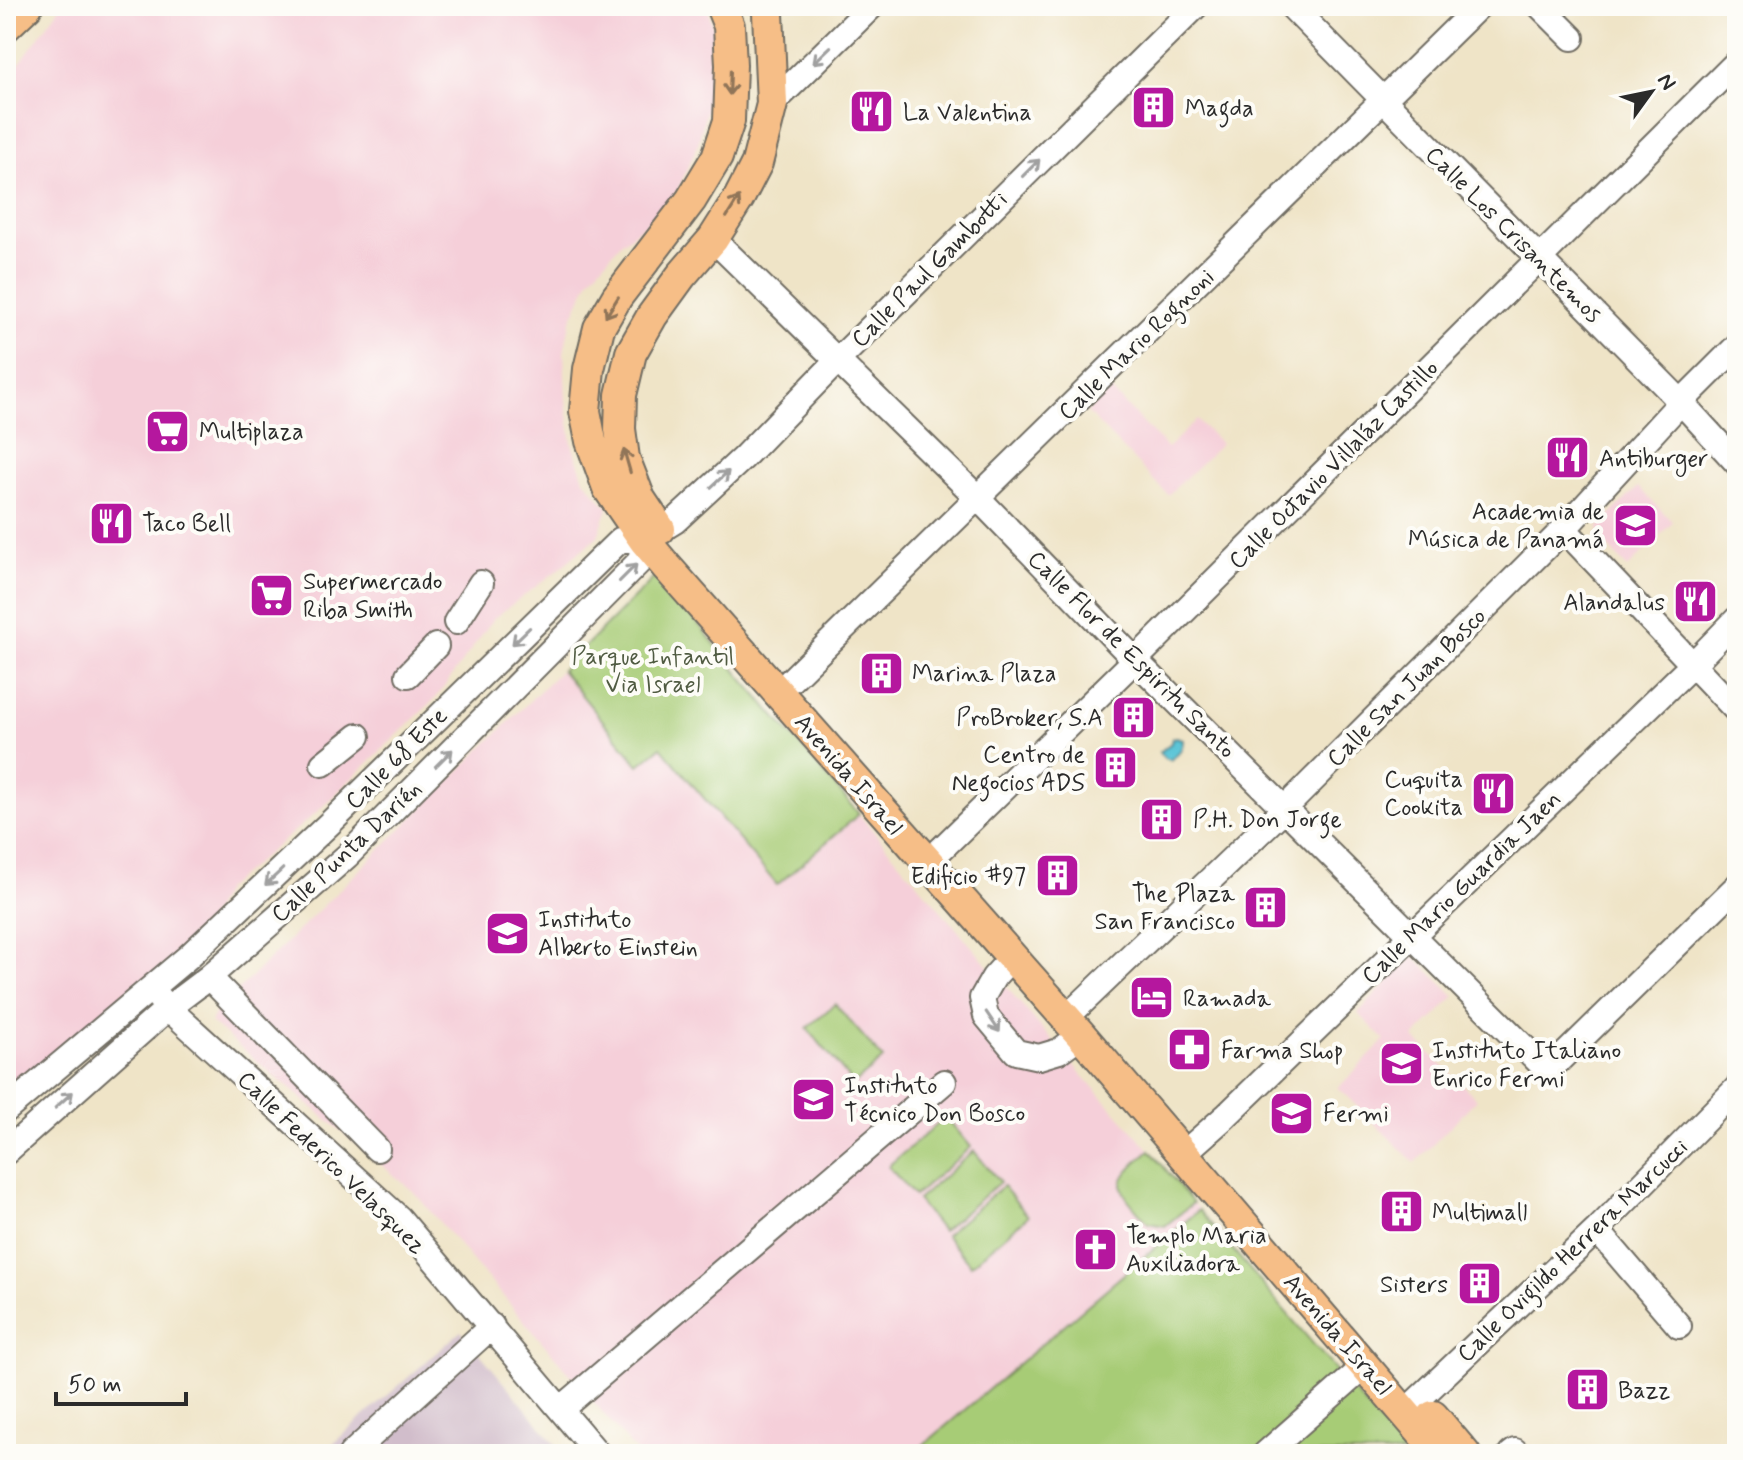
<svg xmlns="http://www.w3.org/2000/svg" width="1743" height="1460" viewBox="0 0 1743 1460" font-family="Mynerve,sans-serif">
  <rect width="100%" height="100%" fill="#fdfcf7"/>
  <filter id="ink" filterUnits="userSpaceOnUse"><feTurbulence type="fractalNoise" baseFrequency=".0125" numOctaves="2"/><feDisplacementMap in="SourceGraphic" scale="16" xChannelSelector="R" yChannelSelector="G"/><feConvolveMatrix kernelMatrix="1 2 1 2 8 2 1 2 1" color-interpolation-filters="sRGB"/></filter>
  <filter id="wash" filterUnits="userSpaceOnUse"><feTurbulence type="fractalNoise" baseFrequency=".006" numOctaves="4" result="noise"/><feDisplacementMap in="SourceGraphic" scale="32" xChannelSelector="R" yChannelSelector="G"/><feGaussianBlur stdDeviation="1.8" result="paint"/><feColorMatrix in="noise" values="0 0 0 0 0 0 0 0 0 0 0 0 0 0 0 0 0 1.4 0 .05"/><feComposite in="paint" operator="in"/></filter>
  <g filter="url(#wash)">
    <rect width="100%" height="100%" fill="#efe4c7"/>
    <path fill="#f5cfd9" d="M61,6h646l10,36 -8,57 -11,45 -21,48 -26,28 -29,22 -32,37 -20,43 -6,31 2,48 6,43 12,35 24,29 -10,28 -44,37 -60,45 -58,80 -120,115 -91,76 -37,68 -182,153v-1034l6,-2z
      M1110,389l57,59 30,-28 24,24 -53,51 -81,-83z
      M1638,487l35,35 -45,46 -32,-33 4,-4 -3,-3z
      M561,670l78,95 103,-87 326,381 82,91 49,60 -286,244h-275l-225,-263 -202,-168 4,-10z
      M1413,956l42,40 -41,42 63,61 -62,64 -77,-75 47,-48 -27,-27z"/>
    <path fill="#d1bdcb" d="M461,1331l101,121 -2,2h-239z"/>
    <path fill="#a7cc76" stroke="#697c50" stroke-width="2" d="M656,576l16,15 70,87 117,136 -82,71 -116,-138 -22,18 -78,-95z
      M835,1004l48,55 -29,25 -47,-56z
      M946,1117l25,30 -57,49 -26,-30z
      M1150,1150l43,53 -28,23 -17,-3c-32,-37 -38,-38 2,-73z
      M974,1151l26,31 -58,49 -25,-31z
      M1003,1186l25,30 -57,49 -26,-30z
      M1199,1210l208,244h-494z"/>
    <path fill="#5bc5d7" stroke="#437881" stroke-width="2" d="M1176,737l7,2c0,11 -4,15 -13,21l-6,-2 -4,-6 11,-9 1,-5z"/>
  </g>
  <g filter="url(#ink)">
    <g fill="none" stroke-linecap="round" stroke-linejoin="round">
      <defs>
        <path id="minor" d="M1291,6l390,396 56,61
          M1540,6l32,32
          M772,104l100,-98
          M713,239l265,259 157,162 413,411 189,-185
          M1564,529l173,182
          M456,622l25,-39
          M408,675l28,-29
          M791,680l688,-674
          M323,764l35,-28
          M927,863l208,-203 602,-598
          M1012,957l-18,20 -12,21 4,18 30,36 23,5 20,-6 22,-16
          M209,977l168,172
          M157,996l11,12 231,210 199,236
          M1066,1018l219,-210 279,-279 117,-127 56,-56
          M6,1110l182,-153 142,-134 290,-283h24
          M6,1152l162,-144 41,-31 138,-121 293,-295 4,-21 31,-19 68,-63 94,-97 359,-355
          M1183,1154l43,-38 467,-452 44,-45
          M1597,1230l82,96
          M561,1409l383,-327
          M1405,1412l192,-182 140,-142
          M351,1454l141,-128
          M1265,1454l100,-88
          M1511,1454l4,-3 2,3"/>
        <path id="major" d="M721,6l8,20 2,39 -2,56 -12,36 -26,43 -74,97 -18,31 -10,41 -4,42 6,30 17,47 36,52 22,26 415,469 359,419
          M6,26l21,-20
          M660,529l-20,-30 -16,-41 -4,-29 1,-34 10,-42 21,-37 29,-40 32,-37 26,-41 18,-35 15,-59 -4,-91 -2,-7
          M1433,1416l32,38"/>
      </defs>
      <use href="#minor" stroke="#706c62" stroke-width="28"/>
      <use href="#major" stroke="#706c62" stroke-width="34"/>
      <use href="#minor" stroke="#fff" stroke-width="24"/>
      <use href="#major" stroke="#f6be87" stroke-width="30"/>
    </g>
    <defs><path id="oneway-shaft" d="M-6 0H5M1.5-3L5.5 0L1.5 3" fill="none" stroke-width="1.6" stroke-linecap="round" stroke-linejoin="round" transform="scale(2)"/></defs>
    <g stroke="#a0a0a0">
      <use href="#oneway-shaft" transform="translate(822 55) rotate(136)"/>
      <use href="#oneway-shaft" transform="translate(1031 168) rotate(-45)"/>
      <use href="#oneway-shaft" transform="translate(720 479) rotate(-43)"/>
      <use href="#oneway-shaft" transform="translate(628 573) rotate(-45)"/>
      <use href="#oneway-shaft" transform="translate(521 636) rotate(136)"/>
      <use href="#oneway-shaft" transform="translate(444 758) rotate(-45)"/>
      <use href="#oneway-shaft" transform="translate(274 877) rotate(137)"/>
      <use href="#oneway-shaft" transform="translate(993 1022) rotate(56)"/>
      <use href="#oneway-shaft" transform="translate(64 1100) rotate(-42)"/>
    </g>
    <g stroke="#907459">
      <use href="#oneway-shaft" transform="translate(730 83) rotate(92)"/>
      <use href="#oneway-shaft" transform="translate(733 207) rotate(-58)"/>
      <use href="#oneway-shaft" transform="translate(612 307) rotate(122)"/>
      <use href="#oneway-shaft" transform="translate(627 461) rotate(-106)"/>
    </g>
  </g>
  <defs>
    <symbol id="building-square" viewBox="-11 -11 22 22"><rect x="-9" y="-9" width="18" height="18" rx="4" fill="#b5179e" stroke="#fdfcf7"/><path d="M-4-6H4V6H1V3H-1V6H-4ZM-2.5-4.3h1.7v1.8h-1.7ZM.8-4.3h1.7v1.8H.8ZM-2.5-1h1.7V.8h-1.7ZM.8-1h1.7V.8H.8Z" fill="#fff"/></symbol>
    <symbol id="restaurant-square" viewBox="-11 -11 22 22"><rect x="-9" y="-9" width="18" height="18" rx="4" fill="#b5179e" stroke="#fdfcf7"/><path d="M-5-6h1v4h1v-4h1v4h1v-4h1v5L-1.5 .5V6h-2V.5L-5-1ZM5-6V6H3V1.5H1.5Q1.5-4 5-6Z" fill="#fff"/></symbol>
    <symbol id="supermarket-square" viewBox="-11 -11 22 22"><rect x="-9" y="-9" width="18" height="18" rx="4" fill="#b5179e" stroke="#fdfcf7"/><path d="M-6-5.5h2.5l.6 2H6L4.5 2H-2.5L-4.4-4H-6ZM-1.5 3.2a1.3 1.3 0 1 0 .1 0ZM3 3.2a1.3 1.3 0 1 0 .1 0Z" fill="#fff"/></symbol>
    <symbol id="school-square" viewBox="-11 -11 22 22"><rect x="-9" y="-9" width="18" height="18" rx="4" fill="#b5179e" stroke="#fdfcf7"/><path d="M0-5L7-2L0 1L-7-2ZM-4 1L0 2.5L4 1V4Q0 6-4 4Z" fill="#fff"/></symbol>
    <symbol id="hotel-square" viewBox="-11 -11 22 22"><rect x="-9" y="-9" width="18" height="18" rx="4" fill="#b5179e" stroke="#fdfcf7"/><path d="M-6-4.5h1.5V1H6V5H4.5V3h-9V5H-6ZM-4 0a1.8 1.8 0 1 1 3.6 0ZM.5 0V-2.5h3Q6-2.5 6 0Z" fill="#fff"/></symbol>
    <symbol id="pharmacy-square" viewBox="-11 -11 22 22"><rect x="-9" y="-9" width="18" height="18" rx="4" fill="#b5179e" stroke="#fdfcf7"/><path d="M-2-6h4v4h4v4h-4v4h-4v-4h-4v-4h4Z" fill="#fff"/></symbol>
    <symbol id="church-square" viewBox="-11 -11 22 22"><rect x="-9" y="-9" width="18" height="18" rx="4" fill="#b5179e" stroke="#fdfcf7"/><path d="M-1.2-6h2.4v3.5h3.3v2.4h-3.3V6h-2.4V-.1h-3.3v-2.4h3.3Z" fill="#fff"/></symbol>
  </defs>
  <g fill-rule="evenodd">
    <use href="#building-square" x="1128" y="82" width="51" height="51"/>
    <use href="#restaurant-square" x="846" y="86" width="51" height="51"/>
    <use href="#supermarket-square" x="142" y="406" width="51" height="51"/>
    <use href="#restaurant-square" x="1542" y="432" width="51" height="51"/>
    <use href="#restaurant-square" x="86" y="498" width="51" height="51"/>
    <use href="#school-square" x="1610" y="500" width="51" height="51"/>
    <use href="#supermarket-square" x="246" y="570" width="51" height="51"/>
    <use href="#restaurant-square" x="1670" y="576" width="51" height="51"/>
    <use href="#building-square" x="856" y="648" width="51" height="51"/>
    <use href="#building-square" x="1108" y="692" width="51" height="51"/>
    <use href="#building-square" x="1090" y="742" width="51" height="51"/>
    <use href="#restaurant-square" x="1468" y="768" width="51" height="51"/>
    <use href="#building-square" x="1136" y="794" width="51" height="51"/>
    <use href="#building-square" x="1032" y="850" width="51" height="51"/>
    <use href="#building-square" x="1240" y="882" width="51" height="51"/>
    <use href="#school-square" x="482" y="908" width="51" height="51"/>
    <use href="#hotel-square" x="1126" y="972" width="51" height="51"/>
    <use href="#pharmacy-square" x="1164" y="1024" width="51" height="51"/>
    <use href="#school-square" x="1376" y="1038" width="51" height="51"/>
    <use href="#school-square" x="788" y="1074" width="51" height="51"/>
    <use href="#school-square" x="1266" y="1088" width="51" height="51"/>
    <use href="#building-square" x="1376" y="1186" width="51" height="51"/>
    <use href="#church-square" x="1070" y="1224" width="51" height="51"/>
    <use href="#building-square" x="1454" y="1258" width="51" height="51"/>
    <use href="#building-square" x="1562" y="1364" width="51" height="51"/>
  </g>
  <g text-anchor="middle" stroke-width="8" stroke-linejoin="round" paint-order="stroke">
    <g font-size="24" fill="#2b2b2b" stroke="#fdfcf7" text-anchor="start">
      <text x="1185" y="116">Magda</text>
      <text x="903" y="120">La Valentina</text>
      <text x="199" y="439">Multiplaza</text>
      <text x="1599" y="466">Antiburger</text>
      <text x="1604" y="519" text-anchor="end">Academia de<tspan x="1604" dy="28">Música de Panamá</tspan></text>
      <text x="142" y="531">Taco Bell</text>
      <text x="303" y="589">Supermercado<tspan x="303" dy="28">Riba Smith</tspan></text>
      <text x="1665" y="610" text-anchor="end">Alandalus</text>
      <text x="912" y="681">Marina Plaza</text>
      <text x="1103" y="725" text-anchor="end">ProBroker, S.A</text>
      <text x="1085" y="762" text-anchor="end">Centro de<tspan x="1085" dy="28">Negocios ADS</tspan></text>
      <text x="1463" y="787" text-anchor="end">Cuquita<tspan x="1463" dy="28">Cookita</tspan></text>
      <text x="1193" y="827">P.H. Don Jorge</text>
      <text x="1026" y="884" text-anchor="end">Edificio #97</text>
      <text x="1235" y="901" text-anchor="end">The Plaza<tspan x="1235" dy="28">San Francisco</tspan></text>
      <text x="538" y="927">Instituto<tspan x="538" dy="28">Alberto Einstein</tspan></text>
      <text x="1183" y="1006">Ramada</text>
      <text x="1221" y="1058">Farma Shop</text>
      <text x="1432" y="1058">Instituto Italiano<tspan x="1432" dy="28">Enrico Fermi</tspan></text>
      <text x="844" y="1093">Instituto<tspan x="844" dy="28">Técnico Don Bosco</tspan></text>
      <text x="1323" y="1121">Fermi</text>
      <text x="1432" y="1220">Multimall</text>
      <text x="1126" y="1243">Templo Maria<tspan x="1126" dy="28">Auxiliadora</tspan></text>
      <text x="1448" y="1292" text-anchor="end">Sisters</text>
      <text x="1618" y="1398">Bazz</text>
    </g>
    <g font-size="24" fill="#2b2b2b" stroke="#fdfcf7">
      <text transform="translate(1514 234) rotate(45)" y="8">Calle Los Crisantemos</text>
      <text transform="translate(929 269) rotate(-45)" y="8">Calle Paul Gambotti</text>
      <text transform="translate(1136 344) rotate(-44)" y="8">Calle Mario Rognoni</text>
      <text transform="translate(1333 464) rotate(-45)" y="8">Calle Octavio Villaláz Castillo</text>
      <text transform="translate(1132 654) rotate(45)" y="8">Calle Flor de Espiritu Santo</text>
      <text transform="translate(1406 687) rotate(-45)" y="8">Calle San Juan Bosco</text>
      <text transform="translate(396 758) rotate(-45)" y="8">Calle 68 Este</text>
      <text transform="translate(849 774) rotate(49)" y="8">Avenida Israel</text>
      <text transform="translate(346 851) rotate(-43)" y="8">Calle Punta Darién</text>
      <text transform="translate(1461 887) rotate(-44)" y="8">Calle Mario Guardia Jaen</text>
      <text transform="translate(332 1162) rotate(44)" y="8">Calle Federico Velasquez</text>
      <text transform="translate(1572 1250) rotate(-44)" y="8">Calle Ovigildo Herrera Marcucci</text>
      <text transform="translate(1338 1334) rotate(49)" y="8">Avenida Israel</text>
    </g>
    <g font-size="24" fill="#505b42" stroke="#fdfcf7">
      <text x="653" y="664">Parque Infantil<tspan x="653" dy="28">Via Israel</tspan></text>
    </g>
  </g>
  <rect width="1743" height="1460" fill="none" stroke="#fdfcf7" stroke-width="32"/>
  <g transform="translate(1651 92) rotate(57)" stroke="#fdfcf7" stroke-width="6" paint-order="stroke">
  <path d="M0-6L14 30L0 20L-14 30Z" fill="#2b2b2b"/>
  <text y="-12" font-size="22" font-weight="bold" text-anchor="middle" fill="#2b2b2b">N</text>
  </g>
  <path d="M56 1392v12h130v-12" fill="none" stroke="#2b2b2b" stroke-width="4"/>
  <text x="68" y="1392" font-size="24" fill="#2b2b2b" stroke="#fdfcf7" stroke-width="6" paint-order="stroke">50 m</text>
</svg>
